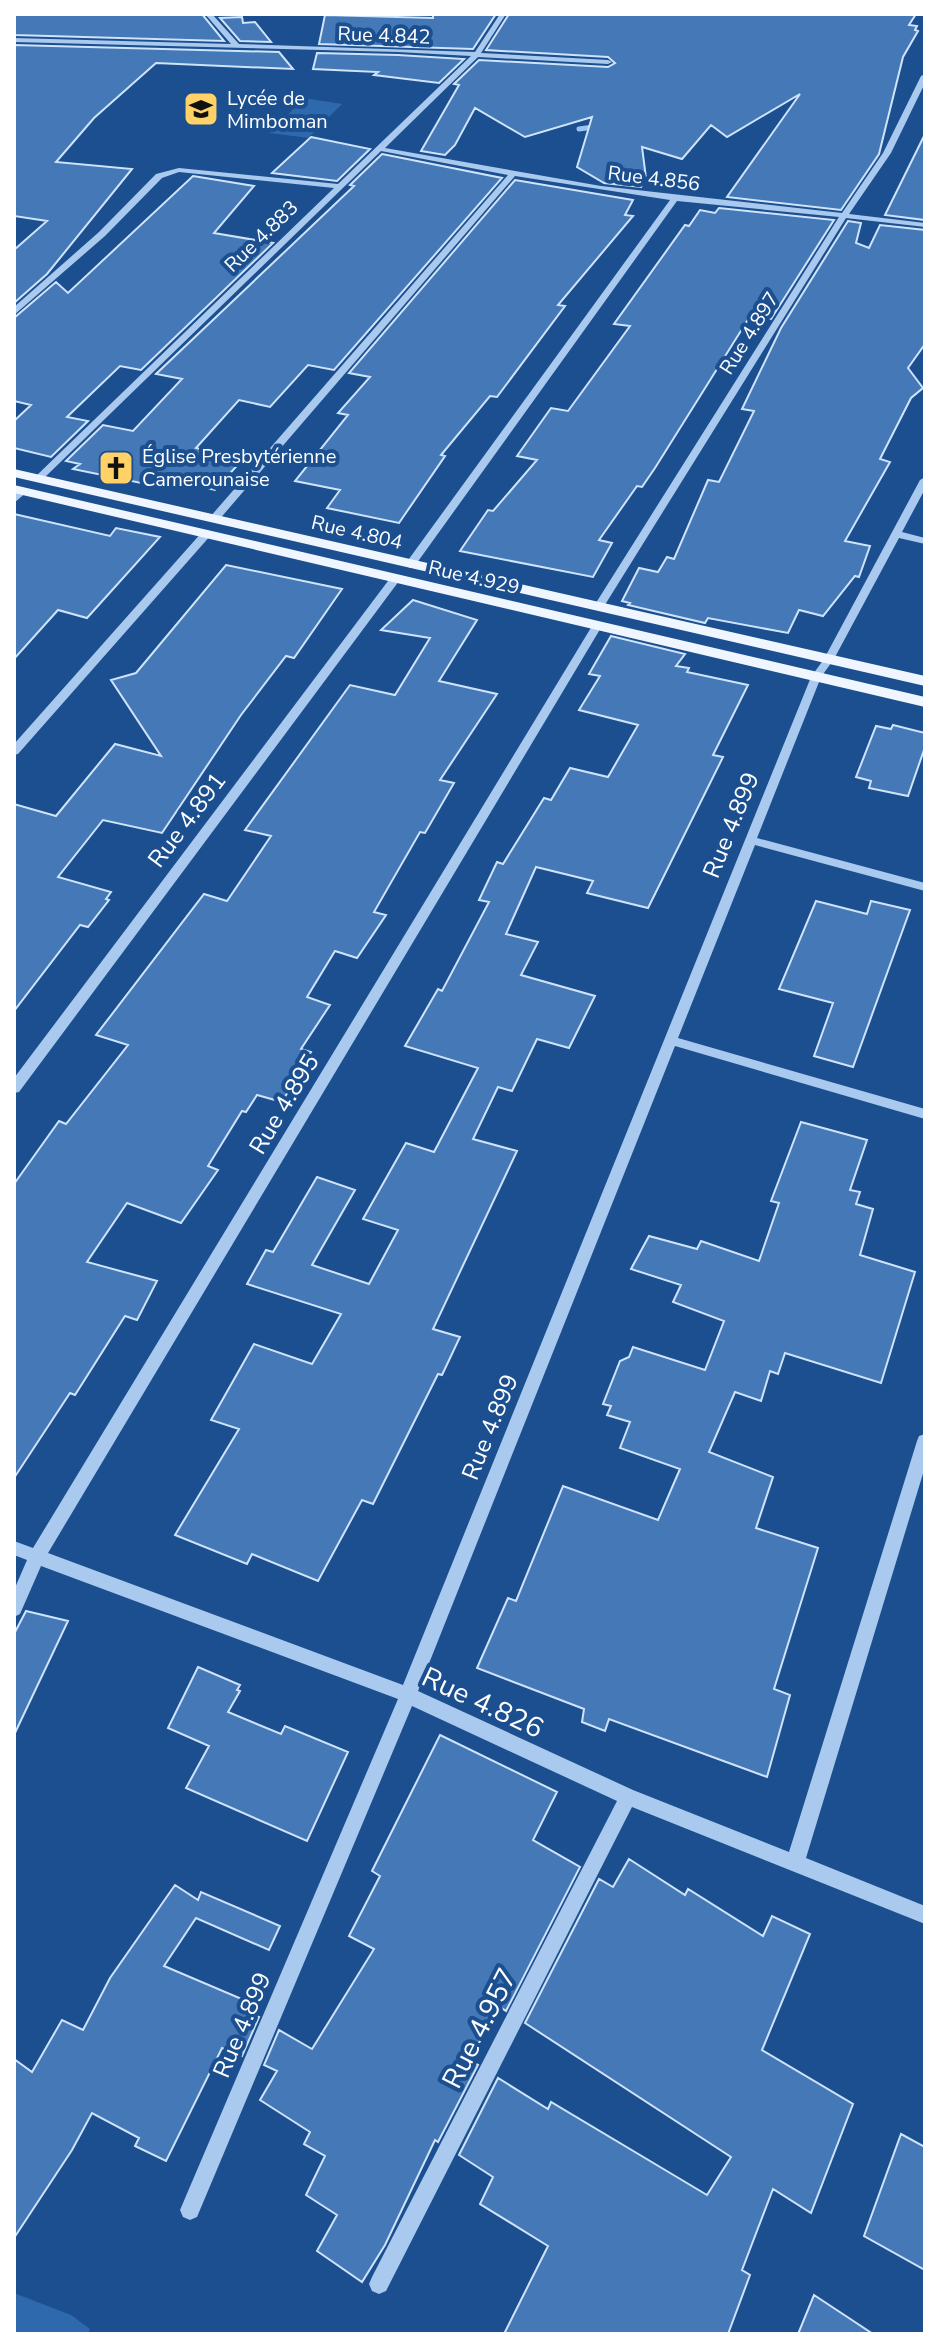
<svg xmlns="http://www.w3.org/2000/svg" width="939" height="2348" viewBox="0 0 939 2348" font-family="'Nunito Sans',sans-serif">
  <rect width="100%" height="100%" fill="#1b4f8f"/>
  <path fill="#2e69ad" d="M304,98l38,6 -34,34 -38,-5z
    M14,2293l57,22 19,14 -2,5h-74z"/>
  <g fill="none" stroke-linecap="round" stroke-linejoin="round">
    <path stroke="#9cc4f0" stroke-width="5" d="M579,129l22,-3"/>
  </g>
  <path fill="#4478b7" stroke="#cfe3fa" stroke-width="2" d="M14,14h188l22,27 -210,-6z
    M433,14h63l-23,35 -154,-5 6,-29 108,3z
    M509,14h407l-7,11 8,1 -2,4 3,1 -15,26 -24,97 -38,56 -114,-13 73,-103 -73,43 -16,-12 -29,34 -40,-12 4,31 -5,9 -37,-4 -27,-16 15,-50 -67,20 -50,-29 -20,37 -10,10 -24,-4 38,-66 -5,-1 25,-24 129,7 7,-4 -7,-6 -122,-7z
    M242,17l1,6 12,-1 16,20 -31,-1 -20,-23z
    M14,45l265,7 14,17 -137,-6 -62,55 -38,44 76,7 -85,105 -33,29v-53l33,-29 -33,-5z
    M317,53l81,2 66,4 -25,24 -65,-8 4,-3 -65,-3z
    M925,134v86l-40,-5z
    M311,137l59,12 -33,32 -65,-8z
    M382,154l120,24 -168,192 -26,-5 -38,42 -31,-7 -43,48 47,11 -28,31 -67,-15 -7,8 -68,-14 7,-5 -14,-3 37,-36 30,6 49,-52 -26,-5 198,-188 -4,-1z
    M193,176l61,10 -40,47 59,10 -132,127 -21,-4 -53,51 21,4 -37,36 -37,-9v-27l17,-16 -17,-4v-83l42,-36 12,11z
    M515,180l118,20 -8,15 8,1 -75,89 7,1 -68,91 -7,-1 -49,59 4,1 -46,67 -72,-15 13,-18 -45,-9 53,-66 -10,-2 32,-36 -21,-4z
    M719,208l115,12 -63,99 -17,-9 -99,158 -13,19 -5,-1 -38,54 13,3 -19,34 -133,-26 28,-41 5,1 44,-51 -20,-4 34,-48 17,3 62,-85 -16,-2 71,-99 4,1 11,-16 15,3z
    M848,221l13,2 -5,20 13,5 11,-23 45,5v114l-17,24 15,20 -12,10 -31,61 10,3 -45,79 25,5 -11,31 -4,-1 -32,40 -24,-6 -11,23 -80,-15 -3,5 -77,-18 2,-2 -8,-2 17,-33 19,4 9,-15 7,2 34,-79 11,2 35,-71 -12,-2 39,-81z
    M14,514l96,22 6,-8 44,9 -73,81 -29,-8 -44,49z
    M226,565l116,24 -48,69 -8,-2 -45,59 -79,118 -59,-13 -45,57 53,15 -5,7 3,1 -21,27 -8,-2 -66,86v-207l42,12 59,-72 46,12 -50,-76 25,-7z
    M413,600l64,20 -38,61 58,13 -57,86 14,3 -29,50 -5,-1 -46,80 12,3 -29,43 -22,-7 -28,46 23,8 -29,44 10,3 -29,50 -25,-7 -11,17 -4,-1 -34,55 10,4 -37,53 -54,-20 -40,59 70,19 -20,39 -12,-4 -50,79 -5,-2 -56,85v-294l45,-63 7,3 62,-79 -32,-10 108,-141 23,7 44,-65 -26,-6 105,-145 45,10 35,-57 -49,-8z
    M611,636l74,18 -9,12 13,2 -2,4 61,13 -35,70 10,2 -75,151 -61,-15 6,-12 -57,-14 -30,67 32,8 -17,33 74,21 -26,52 -32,-9 -25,52 -14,-4 -25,52 44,12 -84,178 27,8 -18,38 -4,-1 -65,130 -11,-4 -44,81 -66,-27 -5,10 -72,-29 64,-106 -28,-9 43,-76 58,20 29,-50 -94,-30 19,-34 7,2 44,-75 38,13 -43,75 57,19 29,-54 -35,-11 43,-76 28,9 44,-84 -73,-22 33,-57 4,2 47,-89 -10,-2 18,-38 6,2 41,-66 7,2 19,-32 38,9 30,-52 -59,-15 21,-34 -11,-2z
    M893,725l32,8v14l-17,49 -39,-8 2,-7 -15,-4 20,-51 15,3z
    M816,901l51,13 4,-13 39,9 -57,157 -39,-11 19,-53 -54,-14z
    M801,1122l66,18 -17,50 10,2 -4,12 17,5 -13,46 55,17 -34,111 -96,-30 -7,21 -8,-3 -9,30 -26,-9 -26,60 64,25 -17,51 62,20 -44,141 16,6 -23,82 -158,-58 -4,12 -23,-9 2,-13 -107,-41 31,-70 8,3 47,-115 95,34 22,-51 -60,-21 10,-26 -23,-7 4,-9 -8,-2 17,-43 9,-4 4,-10 72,23 19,-49 -51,-19 8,-17 -50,-16 18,-33 48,13 4,-8 58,20 20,-58 -8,-2z
    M26,1611l42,10 -54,114v-101z
    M198,1667l42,18 -3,5 3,1 -12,21 53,22 4,-8 63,26 -41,89 -121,-53 23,-42 -41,-18z
    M440,1735l117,57 -24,48 47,27 -74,144 -6,-4 -31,53 9,5 -40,77 -3,-2 -50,105 -23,37 -45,-31 20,-36 -31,-20 19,-39 -21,-12 6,-12 -50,-32 17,-29 -13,-6 15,-35 33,19 62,-100 -25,-13 31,-60 -8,-5z
    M629,1859l56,36 3,-6 75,47 9,-20 38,18 -48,116 91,54 -42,109 -38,-24 -31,81 8,5 -22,59h-224l44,-88 -68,-42 13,-27 -34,-22 39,-77 50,31 3,-7 156,93 24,-38 -206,-134 74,-144 14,8z
    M175,1885l23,15 3,-8 79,34 -11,24 -73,-32 -32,48 94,40 -4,9 5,2 -17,39 -20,-8 -56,113 -31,-15 4,-8 -47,-25 -20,37 -58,88v-179l18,13 30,-52 21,10 27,-52z
    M901,2134l24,13v123l-61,-34z
    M814,2295l59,39h-75z"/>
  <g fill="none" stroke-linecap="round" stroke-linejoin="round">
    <path fill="#a9c9ee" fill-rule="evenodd" d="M205,14h7l27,30 236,8 25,-38h6l-25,39 127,7 4,2 -4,2 -130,-7 -93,91 216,38 241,27 41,-60 38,-77 4,-2v9l-34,70 -42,61 76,9v4l-79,-9 -243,390h-8l-1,-2 245,-389 -162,-16 -263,366 -4,1 -5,-3 1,-2 264,-363 -155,-24 -297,345h-8v-4l298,-342 -127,-24 -340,330h-6v-4l299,-289 -155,-16 -17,6 -57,58 -91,79v-8l85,-75 57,-58 23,-6 159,16 133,-128 -73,-4 -384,-10v-4l217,6z
      M925,477v12l-23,43 23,6v6l-26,-6 -65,121 -13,18 -64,161 168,45v8l-170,-46 -77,193 247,71v10l-250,-73 -257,645 215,99 156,62 128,-411 2,-5 6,-2v33l-119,391 119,48v18l-293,-117 -246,484 -7,3 -7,-3 -3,-7 3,-7 245,-476 -205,-95 -215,511 -7,3 -7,-3 -3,-7 3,-7 215,-504 -357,-133 -21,48 -6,3v-27l13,-30 -13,-5v-14l19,7 559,-922 1,-2h8l1,2 -554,927 355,132 408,-1008 13,-18 96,-179z
      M20,489l8,2 -14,12v-9z
      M207,530l5,3 -1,2 -193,219 -4,1v-11l189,-213z
      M395,576l5,3 -1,2 -380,511 -5,1v-15l377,-501z"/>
    <path fill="#f0f6ff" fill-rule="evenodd" d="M14,469l911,207v10l-911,-209z
      M14,485l911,212v10l-911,-214z"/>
  </g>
  <defs>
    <symbol id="school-square" viewBox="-11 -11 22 22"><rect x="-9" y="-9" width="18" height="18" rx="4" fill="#ffd166" stroke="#1b4f8f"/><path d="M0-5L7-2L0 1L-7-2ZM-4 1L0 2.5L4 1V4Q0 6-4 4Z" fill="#111"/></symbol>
    <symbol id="church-square" viewBox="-11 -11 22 22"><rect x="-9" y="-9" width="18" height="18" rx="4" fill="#ffd166" stroke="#1b4f8f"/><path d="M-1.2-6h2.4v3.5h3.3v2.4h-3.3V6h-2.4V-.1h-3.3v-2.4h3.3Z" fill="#111"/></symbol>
  </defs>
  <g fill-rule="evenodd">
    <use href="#school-square" x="181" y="89" width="40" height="40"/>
    <use href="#church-square" x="96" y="448" width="40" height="40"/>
  </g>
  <g text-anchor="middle" stroke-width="8" stroke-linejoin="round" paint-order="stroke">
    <g font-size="20" fill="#fff" stroke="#1b4f8f">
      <text transform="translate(384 35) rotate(2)" y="7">Rue 4.842</text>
      <text transform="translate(654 178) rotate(7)" y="7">Rue 4.856</text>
      <text transform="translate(261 236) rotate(-44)" y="7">Rue 4.883</text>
      <text transform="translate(749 333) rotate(-58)" y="7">Rue 4.897</text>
      <text transform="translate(357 532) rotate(13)" y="7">Rue 4.804</text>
      <text transform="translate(474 577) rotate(13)" y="7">Rue 4.929</text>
    </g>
    <g font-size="20" fill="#fff" stroke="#1b4f8f" text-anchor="start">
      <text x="227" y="105">Lycée de<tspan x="227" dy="23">Mimboman</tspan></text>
      <text x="142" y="463">Église Presbytérienne<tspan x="142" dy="23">Camerounaise</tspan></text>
    </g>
    <g font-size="24" fill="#fff" stroke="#1b4f8f">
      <text transform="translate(187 820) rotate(-53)" y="8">Rue 4.891</text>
      <text transform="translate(731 825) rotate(-68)" y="8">Rue 4.899</text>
      <text transform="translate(284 1104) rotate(-59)" y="8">Rue 4.895</text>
      <text transform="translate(490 1427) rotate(-68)" y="8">Rue 4.899</text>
      <text transform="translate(242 2025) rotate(-67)" y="8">Rue 4.899</text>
    </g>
    <g font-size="28" fill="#fff" stroke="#1b4f8f">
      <text transform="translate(483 1702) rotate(25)" y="10">Rue 4.826</text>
      <text transform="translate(479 2028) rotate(-63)" y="10">Rue 4.957</text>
    </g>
  </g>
  <rect width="939" height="2348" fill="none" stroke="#ffffff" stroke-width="32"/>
</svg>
